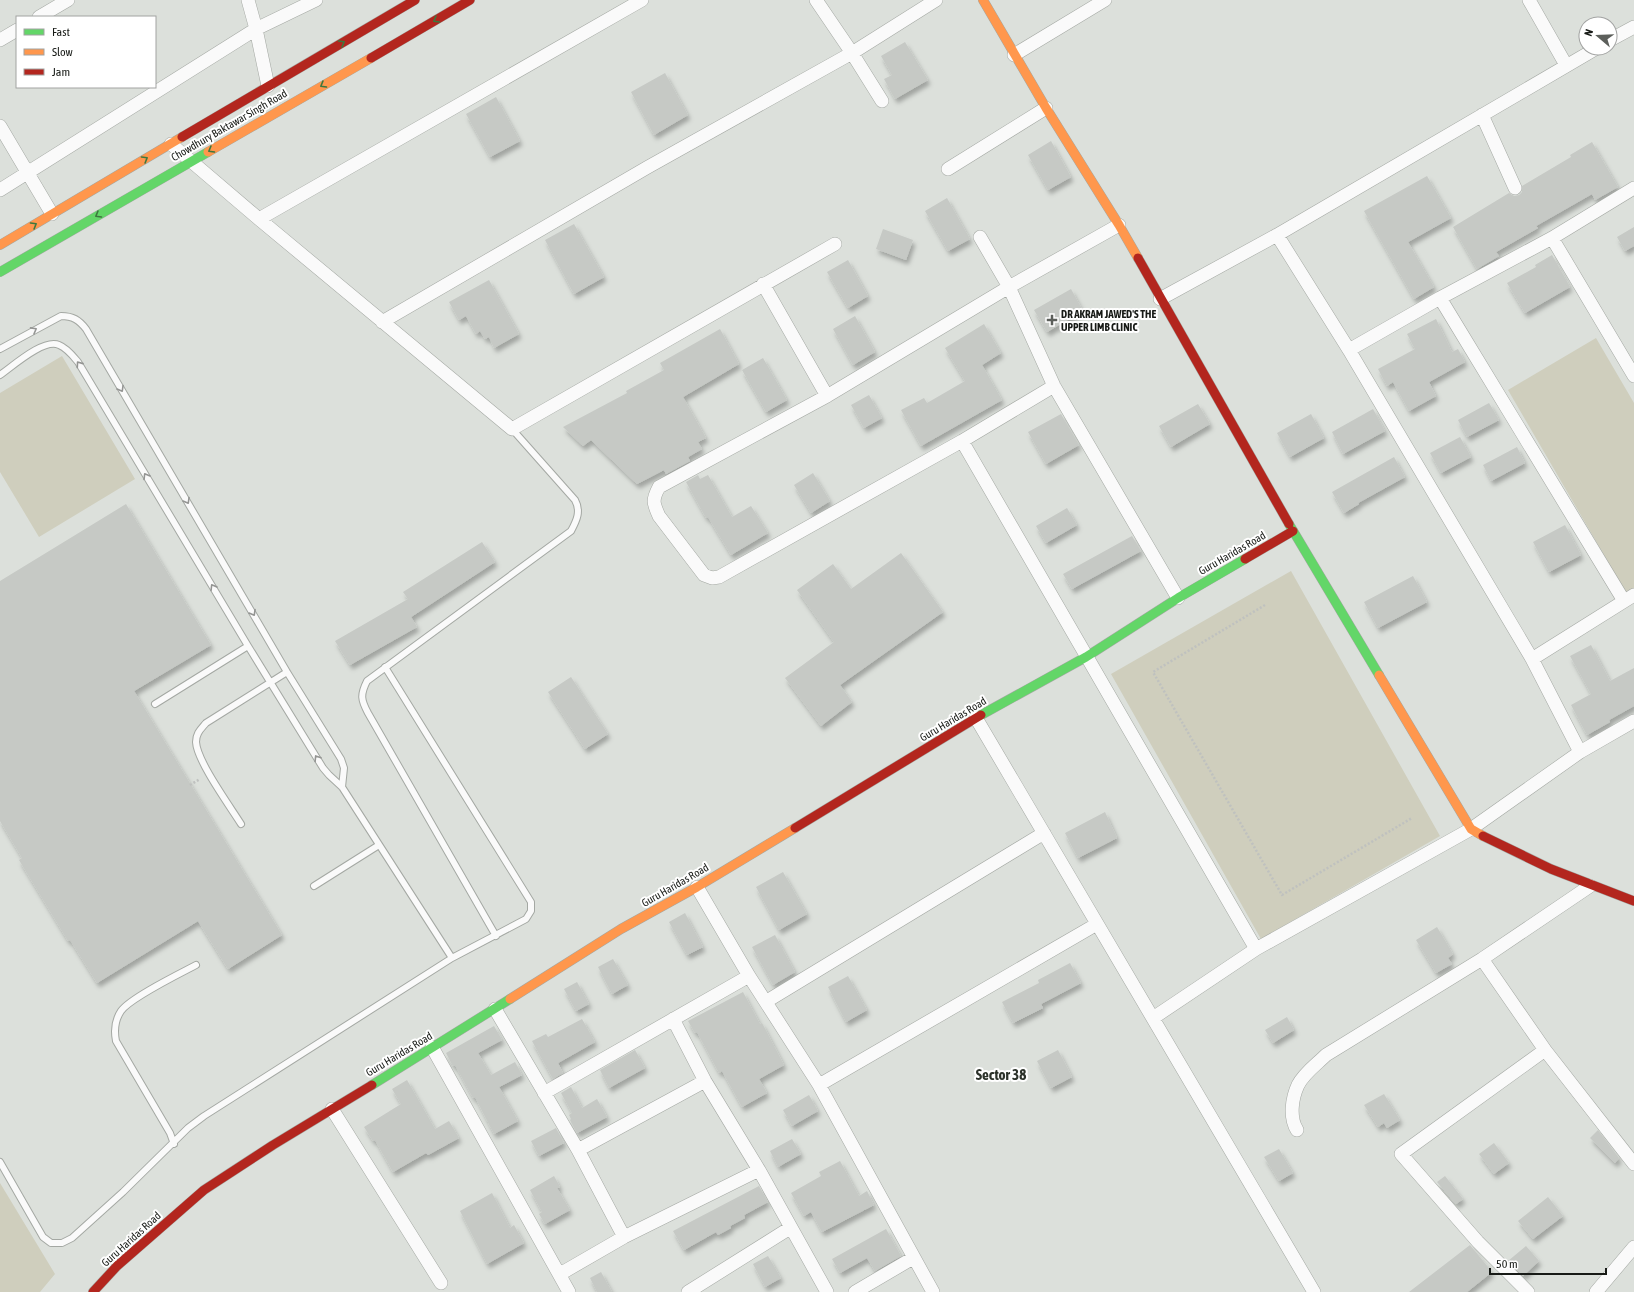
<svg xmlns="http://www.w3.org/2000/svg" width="1634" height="1292" viewBox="0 0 1634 1292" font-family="'Asap Condensed',sans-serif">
  <defs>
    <filter id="shadow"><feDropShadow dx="2.5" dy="4.5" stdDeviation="2" flood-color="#0004"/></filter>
  </defs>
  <rect width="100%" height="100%" fill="#dce0db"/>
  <path fill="#cfcebd" d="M1596,338l38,65v185l-8,5 -118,-203z
    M62,356l73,123 -96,58 -39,-65v-79z
    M1291,571l149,265 -179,103 -150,-265z
    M0,1183l55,91 -15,18h-40z"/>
  <path fill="#c6c9c5" filter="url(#shadow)" d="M905,42l23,38 -33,19 -11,-20 8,-4 -11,-19z
    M665,73l23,42 -34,20 -23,-43z
    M496,97l24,44 -30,16 -24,-43z
    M1051,141l20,36 -23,13 -20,-35z
    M1592,142l26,45 -23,13 -3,-6 -56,32 2,2 -42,24 3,4 -22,13 -24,-42 56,-34 5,3 5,-1 3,-3v-6l49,-29 -1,-2z
    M1427,176l24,42 -43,24 26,45 -20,12 -50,-88z
    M947,198l23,41 -22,12 -23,-40z
    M574,224l30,53 -30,17 -29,-54z
    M1634,227v19l-9,5 -8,-14z
    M883,229l30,11 -7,20 -30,-11z
    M1552,255l18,32 -45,26 -18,-30 29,-16 -1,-2z
    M848,260l20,36 -20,12 -21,-36z
    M489,280l30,54 -25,14 -5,-11 -4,2 -5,-8 -4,3 -10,-18 -7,4 -10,-18z
    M1071,289l12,22 -36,21 -13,-22z
    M855,316l20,36 -22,13 -20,-36z
    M1436,319l16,33 6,-3 7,13 -36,20 7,14 -27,15 -16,-29 -6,4 -9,-17 37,-20 -8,-15z
    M984,324l17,29 -19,12 20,35 -81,46 -20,-36 23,-12 3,5 38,-22 -20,-33z
    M720,329l19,35 -56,33 23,41 -8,4 4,7 -14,8 2,4 -24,13 -2,-4 -27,14 -46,-44 -8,6 -20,-19 64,-34 -1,-2 38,-21 -4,-7z
    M763,358l24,42 -21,12 -24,-42z
    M869,395l13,23 -18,10 -13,-23z
    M1489,403l10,17 -32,17 -9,-17z
    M1198,404l12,20 -39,23 -12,-21z
    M1373,409l12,22 -42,23 -11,-22z
    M1061,414l18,31 -33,19 -18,-32z
    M1311,414l13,24 -34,19 -13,-24z
    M1460,437l11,20 -30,16 -11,-20z
    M1517,447l8,16 -34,18 -8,-16z
    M1394,457l11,20 -47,26 1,1 -15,9 -12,-21z
    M813,473l17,28 -19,12 -17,-28z
    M698,475l2,4 8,-4 24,42 19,-11 17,27 -37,22 -23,-38 -2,1 -20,-36z
    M126,504l85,141 -77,46 148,244 -54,34 -30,-48 -101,62 -27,-43 -2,1 -49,-81 3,-2 -22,-37v-240z
    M1067,508l10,17 -31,18 -10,-17z
    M1565,525l16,30 -32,17 -16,-30z
    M1132,536l9,15 -69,38 -9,-15z
    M482,542l13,20 -84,55 6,10 -67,38 -15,-24 73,-42 -5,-7z
    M901,553l42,59 -103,73 12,17 -31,24 -36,-48 49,-36 -37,-52 36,-26 18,25z
    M1413,576l14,26 -49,26 -14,-26z
    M1591,645l19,36 24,-13v38l-25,14 1,2 -23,13 -16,-30 20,-11 -21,-38z
    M571,677l37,57 -23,15 -37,-57z
    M1105,812l12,26 -39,20 -13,-25z
    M783,872l24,42 -28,16 -23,-43z
    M685,913l18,34 -16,8 -18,-33z
    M1437,927l16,27 -5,4 4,6 -16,9 -20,-33z
    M775,935l20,37 -22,13 -21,-38z
    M613,959l15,26 -16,9 -14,-27z
    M1070,963l11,20 -40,21 2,4 -30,15 -11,-21 37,-19 -1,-3z
    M848,976l19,34 -21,12 -18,-35z
    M577,982l12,22 -13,7 -12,-22z
    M743,992l17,32 2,-1 22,42 -25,14 8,14 -25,14 -20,-36 -3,2 -22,-41 -2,1 -7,-12z
    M1287,1017l7,13 -21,13 -8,-13z
    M582,1019l13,23 -37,21 5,10 -10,6 -21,-38 14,-7 2,3z
    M494,1026l8,14 -24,13 13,22 24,-13 7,13 -23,12 19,34 -24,13 -19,-37 -2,1 -18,-33 -2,1 -7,-13z
    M635,1050l10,18 -36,20 -9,-18z
    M1058,1050l14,27 -21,11 -14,-27z
    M407,1080l28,49 14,-8 10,17 -31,17 -2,-2 -33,19 -18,-32 -2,1 -9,-14 37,-23 -9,-15z
    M571,1087l11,21 15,-9 10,18 -30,16 -7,-13 1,-1 -2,-4 3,-2 -11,-20z
    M1384,1094l16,26 -13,8 -3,-5 -6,4 -14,-22z
    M809,1095l9,16 -26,15 -9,-16z
    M556,1128l8,15 -25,13 -8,-15z
    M1598,1130l21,28 -4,5 -25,-25z
    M792,1139l9,15 -23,13 -8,-16z
    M1494,1143l15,20 -15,11 -15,-20z
    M1279,1149l14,24 -14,8 -15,-24z
    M840,1161l19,35 8,-5 7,14 -52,27 -11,-20 -7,4 -13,-23 30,-17 -2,-4z
    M554,1176l6,11 -3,1 13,22 -25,14 -6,-10 3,-2 -12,-22z
    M1445,1176l18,23 -7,5 -19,-22z
    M759,1186l9,16 -24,13 1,3 -15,8 1,2 -13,7 -2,-3 -32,18 -11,-19z
    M492,1193l18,35 4,-3 10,18 -37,21 -27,-53z
    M1548,1197l15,19 -30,23 -15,-18z
    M886,1229l15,27 -26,15 -8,-13 -27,15 -8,-14z
    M1470,1245l22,27 -25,20h-58z
    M1526,1246l13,15 -16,15 -15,-15z
    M768,1256l13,22 -16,9 -12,-23z
    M601,1272l11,20h-15l-7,-14z"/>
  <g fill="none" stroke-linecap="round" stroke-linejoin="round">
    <defs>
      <path id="lane" d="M0,349l61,-33c12,0 18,4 25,13l201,343 54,87 3,9 -2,19
        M0,375c13,-9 44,-37 59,-30 8,3 14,11 19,17l170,284 75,122 6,7 13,12 110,171
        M155,704l93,-58
        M241,824c-12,-19 -44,-63 -45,-82 0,-9 5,-13 10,-19l81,-51
        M314,886l65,-41
        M496,936l-128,-223c-7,-13 -8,-18 -1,-32l204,-150c6,-11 10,-20 4,-31l-63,-71
        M174,1144l-4,-11 -54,-92c-2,-10 -1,-21 5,-30 9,-13 58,-37 75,-46
        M0,1162l43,75 8,6h11l10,-5 51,-46 65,-64 16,-12 248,-158 74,-39 5,-8v-9l-146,-235"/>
      <path id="street" d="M248,0l8,29 12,57
        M816,0l36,53 30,48
        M1529,0l37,65
        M39,17l29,-17
        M0,40l17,-10
        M1610,40l24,-13
        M1014,55l91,-55
        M1482,115l33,73
        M0,126l52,88
        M171,144l88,75 253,210 323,-185
        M948,169l98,-61
        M0,190l256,-161 60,-29
        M259,219l383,-219
        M1277,235l72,115 183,309 48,93
        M980,237l29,50 45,99 124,212
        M1552,238l82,138
        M763,284l64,112
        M1440,298l184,303
        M1160,299l117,-64 320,-187
        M382,322l266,-155 204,-114 84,-53
        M1349,350l91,-52 112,-60 82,-50
        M1054,386l-92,55 -243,136 -7,1 -8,-3 -45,-59c-6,-13 -7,-16 0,-29l168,-91 182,-109 110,-62
        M962,441l294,508
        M1532,659l102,-64
        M976,718l338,574
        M697,887l52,89 70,109 114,207
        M1482,959l63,91 89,114
        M767,1001l277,-168
        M495,1009l83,141 46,87
        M1153,1018l103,-69 215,-120 109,-77 54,-31
        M673,1019l32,62 54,89 68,122
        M432,1047l137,245
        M819,1085l278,-161
        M544,1093l205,-117
        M332,1109l109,174
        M1297,1130c-8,-13 -5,-32 1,-45 6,-12 19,-21 28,-30l156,-96 108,-73
        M578,1150l127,-69
        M560,1274l64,-37 135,-67
        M688,1292l102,-64
        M855,1292l58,-34
        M1528,1292l-50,-50 -77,-88 144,-104
        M1596,1292l38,-45"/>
      <path id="fast" d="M0,272l208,-120
        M1289,524l90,151
        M981,715l105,-58 92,-59 67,-39
        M372,1085l138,-86"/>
      <path id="slow" d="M983,0l63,108 73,117 19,33
        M208,152l163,-94
        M0,245l182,-108
        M1379,675l92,154 12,7
        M510,999l111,-70 76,-42 98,-59"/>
      <path id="jam" d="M371,58l99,-58
        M182,137l233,-137
        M1138,258l151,266
        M1245,559l48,-28
        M795,828l186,-113
        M1483,836l68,33 83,32
        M93,1292l24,-26 87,-76 69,-45 99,-60"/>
    </defs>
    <use href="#lane" stroke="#a4a8a3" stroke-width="8"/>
    <use href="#street" stroke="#a4a8a3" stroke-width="14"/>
    <use href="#fast" stroke="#a4a8a3" stroke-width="10"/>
    <use href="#slow" stroke="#a4a8a3" stroke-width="10"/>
    <use href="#jam" stroke="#a4a8a3" stroke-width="10"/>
    <path stroke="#bfc1bf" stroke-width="2.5" stroke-dasharray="2 2" stroke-linecap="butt" d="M1265,605l-112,67 129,223 130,-77
      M190,785l10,-6"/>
    <use href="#lane" stroke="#fafafa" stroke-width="6"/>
    <use href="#street" stroke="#fafafa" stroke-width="13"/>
    <use href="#fast" stroke="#63d668" stroke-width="9"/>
    <use href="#slow" stroke="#ff974d" stroke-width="9"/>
    <use href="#jam" stroke="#b3261e" stroke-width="9"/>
  </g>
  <defs><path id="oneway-chevron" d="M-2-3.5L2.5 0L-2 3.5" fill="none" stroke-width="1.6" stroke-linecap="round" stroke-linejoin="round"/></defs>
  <g stroke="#3d783f">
    <use href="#oneway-chevron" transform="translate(436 20) rotate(150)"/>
    <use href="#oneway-chevron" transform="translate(342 43) rotate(-30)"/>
    <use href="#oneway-chevron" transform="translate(323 85) rotate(150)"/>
    <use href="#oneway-chevron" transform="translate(211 150) rotate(150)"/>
    <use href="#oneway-chevron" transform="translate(145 159) rotate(-31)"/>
    <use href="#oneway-chevron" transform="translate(98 215) rotate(150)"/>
    <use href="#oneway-chevron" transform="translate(34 225) rotate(-31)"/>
  </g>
  <g stroke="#949593">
    <use href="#oneway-chevron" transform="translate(34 330) rotate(-29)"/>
    <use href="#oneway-chevron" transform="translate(79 364) rotate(-125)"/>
    <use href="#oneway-chevron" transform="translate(121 389) rotate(60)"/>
    <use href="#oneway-chevron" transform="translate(146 476) rotate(-121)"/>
    <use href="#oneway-chevron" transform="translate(187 501) rotate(60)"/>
    <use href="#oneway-chevron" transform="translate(213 587) rotate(-121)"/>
    <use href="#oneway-chevron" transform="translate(253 613) rotate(60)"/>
    <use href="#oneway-chevron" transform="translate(317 758) rotate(-122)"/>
  </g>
  <path fill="#5c5f5b" stroke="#fff" stroke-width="1.5" d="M1050 314h4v4h4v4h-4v4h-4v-4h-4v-4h4z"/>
  <g text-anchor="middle" stroke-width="4" stroke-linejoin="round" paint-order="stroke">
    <g font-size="11" fill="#171a16" stroke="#fff">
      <text transform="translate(229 125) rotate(-30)" y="4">Chowdhury Baktawar Singh Road</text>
      <text transform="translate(1232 553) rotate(-30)" y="4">Guru Haridas Road</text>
      <text transform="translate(953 719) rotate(-31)" y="4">Guru Haridas Road</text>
      <text transform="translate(675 885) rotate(-30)" y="4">Guru Haridas Road</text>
      <text transform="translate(399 1054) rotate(-31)" y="4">Guru Haridas Road</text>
      <text transform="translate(131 1239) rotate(-42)" y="4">Guru Haridas Road</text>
    </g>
    <g font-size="11" font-weight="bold" fill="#171a16" stroke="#fff" text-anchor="start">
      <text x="1061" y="318">DR AKRAM JAWED'S THE<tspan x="1061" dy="13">UPPER LIMB CLINIC</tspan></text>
    </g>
    <g font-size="15" font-weight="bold" fill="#2c322a" stroke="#fff">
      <text x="1001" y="1080">Sector 38</text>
    </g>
  </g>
  <rect x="16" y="16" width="140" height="72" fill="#ffffff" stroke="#a2a3a2"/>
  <rect x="24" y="29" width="20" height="6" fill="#63d668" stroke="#a2a3a2"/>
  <text x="52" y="36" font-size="12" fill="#171a16">Fast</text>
  <rect x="24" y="49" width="20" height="6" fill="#ff974d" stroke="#a2a3a2"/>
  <text x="52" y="56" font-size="12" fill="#171a16">Slow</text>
  <rect x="24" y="69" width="20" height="6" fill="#b3261e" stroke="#a2a3a2"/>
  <text x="52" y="76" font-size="12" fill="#171a16">Jam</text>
  <g transform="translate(1598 36) rotate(289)"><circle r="19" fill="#ffffff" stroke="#a2a3a2"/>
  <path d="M0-3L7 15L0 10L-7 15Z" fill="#5c5f5b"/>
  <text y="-6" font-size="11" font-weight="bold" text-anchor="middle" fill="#171a16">N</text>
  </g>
  <path d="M1490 1268v6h116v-6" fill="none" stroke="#171a16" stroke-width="2"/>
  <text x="1496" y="1268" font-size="12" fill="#171a16" stroke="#ffffff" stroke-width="3" paint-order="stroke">50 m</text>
</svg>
